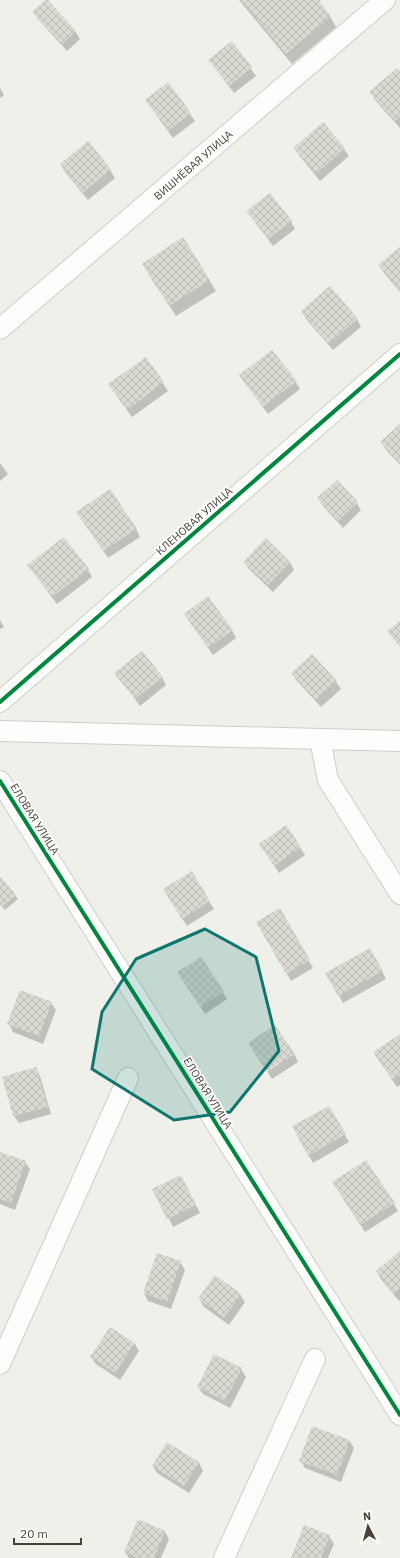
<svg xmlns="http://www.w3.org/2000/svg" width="400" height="1558" viewBox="0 0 400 1558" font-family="'IBM Plex Sans',sans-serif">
  <defs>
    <pattern id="building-cross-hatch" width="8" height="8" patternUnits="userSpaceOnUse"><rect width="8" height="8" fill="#dad9d2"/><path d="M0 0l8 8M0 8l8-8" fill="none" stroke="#bdbbb5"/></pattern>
  </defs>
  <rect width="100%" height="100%" fill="#f0f0ea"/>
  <path fill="#0003" d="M47,0l28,31 5,8 -13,12 -29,-32 -5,-7z
    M239,0h82l-2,2 11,14 6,11 -44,37z
    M232,43l24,33 -22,17 -24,-33z
    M400,73v55l-25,-28 -4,-7z
    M168,84l27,37 -22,17 -27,-38z
    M0,88l4,7 -4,3z
    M323,124l21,25 5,7 -29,25 -21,-26 -4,-7z
    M88,143l22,27 5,8 -27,22 -23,-28 -4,-7z
    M247,211l44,11 4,7 -22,17z
    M400,248v44l-16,-19 -4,-8z
    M149,275l60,5 7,11 -40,25z
    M302,311l55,8 4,8 -28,23 -27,-31z
    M146,358l22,33 -36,26 -23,-32z
    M240,376l56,6 4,7 -32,25z
    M400,426v39l-14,-15 -4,-8z
    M0,463l8,11 -8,7z
    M319,499l38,4 4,7 -18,18 -20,-22z
    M82,519l54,10 4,8 -32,21z
    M244,562h46l4,8 -21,22 -24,-23z
    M28,565l60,5 4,7 -35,27z
    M0,620l4,7 -4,2z
    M190,622l42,8 4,8 -23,17z
    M116,673l46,4 4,8 -26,21z
    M292,674l44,8 5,7 -20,18 -24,-26z
    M286,827l19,28 -26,18 -14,-21z
    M191,873l23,36 -27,17 -19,-29z
    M1,879l17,20 -13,11 -5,-6v-24z
    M280,909l33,59 -22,13 -33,-59z
    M370,949l16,30 -43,24 -16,-30z
    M201,958l26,41 -22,15 -22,-34z
    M51,1003l5,7 -13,34 -30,-12 -4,-8z
    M400,1036v49l-3,2 -18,-27z
    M249,1044l45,10 4,8 -26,17z
    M36,1068l4,8 11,38 -32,9 -5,-7 -11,-39z
    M329,1107l20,35 -36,21 -20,-36z
    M0,1153l25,9 5,7 -15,41 -15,-6z
    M185,1184l15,29 -27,14 -19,-38z
    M338,1189l56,15 4,7 -33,21z
    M400,1253v47l-1,1 -18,-22 -4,-7z
    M180,1262l5,8 -14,39 -23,-8 -4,-8z
    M240,1294l5,8 -16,23 -25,-18 -5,-8z
    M110,1328l25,16 4,7 -19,29 -24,-16 -5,-7z
    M241,1369l5,8 -16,31 -27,-14 -5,-7z
    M349,1440l5,8 -13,34 -36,-14 -4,-7z
    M167,1443l32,20 4,8 -14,22 -32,-20 -4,-7z
    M165,1532l4,7 -8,19h-32l-4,-6z
    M329,1536l5,8 -6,14h-35z"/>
  <path fill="url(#building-cross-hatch)" d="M45,0h3l28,31 -14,13 -30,-32z
    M241,0h77l13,16 -45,38z
    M232,41l20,26 -23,19 -21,-26z
    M397,68l3,4v44l-5,5 -26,-29z
    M168,82l23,31 -23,18 -23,-31z
    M323,122l22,26 -29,26 -23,-26z
    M88,141l23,28 -28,24 -23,-29z
    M270,193l22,28 -24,18 -22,-28z
    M183,237l27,43 -41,26 -27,-42z
    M400,247v44l-22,-26z
    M330,286l28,33 -30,25 -27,-33z
    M272,350l25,31 -34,26 -24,-32z
    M146,357l18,25 -37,28 -19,-26z
    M400,424v40l-20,-22z
    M337,480l21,22 -20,19 -21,-23z
    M110,489l27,40 -34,22 -27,-39z
    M64,537l25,32 -37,28 -25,-32z
    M266,538l24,24 -22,23 -25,-23z
    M208,596l25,34 -25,18 -24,-34z
    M400,621v26l-13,-16z
    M142,651l21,26 -28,22 -21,-26z
    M312,654l25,27 -21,19 -25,-27z
    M286,825l15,22 -27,19 -15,-22z
    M192,871l18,30 -28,18 -19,-30z
    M1,877l15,18 -14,12 -2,-3v-26z
    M280,908l30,52 -24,14 -30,-52z
    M370,948l13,23 -45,25 -13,-23z
    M201,957l23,34 -24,16 -23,-35z
    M20,990l32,12 -13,34 -32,-12z
    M275,1025l20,29 -28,18 -19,-29z
    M400,1034v41l-8,5 -19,-28z
    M36,1067l12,40 -35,9 -11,-39z
    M329,1106l17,28 -38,22 -16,-30z
    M0,1152l26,9 -15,42 -11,-4z
    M366,1160l29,43 -35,22 -28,-43z
    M181,1175l15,30 -29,14 -15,-30z
    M400,1251v38l-6,5 -18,-23z
    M157,1253l24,8 -14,41 -24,-9z
    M215,1275l26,19 -17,24 -26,-19z
    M110,1327l25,16 -20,30 -25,-16z
    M214,1354l28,14 -17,33 -28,-14z
    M312,1426l38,14 -13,35 -38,-14z
    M167,1442l32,20 -15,24 -32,-20z
    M138,1519l27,12 -11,27h-16l-14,-6z
    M304,1525l26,10 -9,23h-30z"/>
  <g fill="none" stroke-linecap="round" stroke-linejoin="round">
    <defs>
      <path id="street" d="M0,329l385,-329
        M0,702l400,-348
        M0,731l400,10
        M320,739l8,41 72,114
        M0,781l400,634
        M0,1364l128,-286
        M224,1558l91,-199"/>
    </defs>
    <use href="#street" stroke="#cecdc7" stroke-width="22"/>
    <use href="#street" stroke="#fdfdfc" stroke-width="20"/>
    <defs>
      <path id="cycleway" d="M0,702l400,-348
        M0,781l400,634"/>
    </defs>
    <use href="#cycleway" stroke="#fff" stroke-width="6"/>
    <use href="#cycleway" stroke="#00873e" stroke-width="4"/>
  </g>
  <path fill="#0f766e" fill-opacity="0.2" stroke="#0f766e" stroke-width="3" stroke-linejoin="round" d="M205,929l51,28 23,94 -49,61 -56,8 -82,-51 10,-57 34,-53z"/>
  <g text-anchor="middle" stroke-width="3.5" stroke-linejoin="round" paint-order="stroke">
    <g font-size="11" fill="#484335" stroke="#fff">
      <text transform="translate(193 165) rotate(-41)" y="4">ВИШНЁВАЯ УЛИЦА</text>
      <text transform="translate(194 521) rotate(-41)" y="4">КЛЕНОВАЯ УЛИЦА</text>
      <text transform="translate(35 819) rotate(58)" y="4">ЕЛОВАЯ УЛИЦА</text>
      <text transform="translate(208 1093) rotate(58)" y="4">ЕЛОВАЯ УЛИЦА</text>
    </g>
  </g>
  <g transform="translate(368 1526) rotate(354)" stroke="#ffffff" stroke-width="3" paint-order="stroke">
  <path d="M0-3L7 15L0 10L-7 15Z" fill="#484335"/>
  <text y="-6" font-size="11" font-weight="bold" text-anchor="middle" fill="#484335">N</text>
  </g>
  <path d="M14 1538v6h67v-6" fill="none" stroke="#484335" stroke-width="2"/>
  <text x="20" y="1538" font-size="12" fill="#484335" stroke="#ffffff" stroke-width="3" paint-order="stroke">20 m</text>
</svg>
